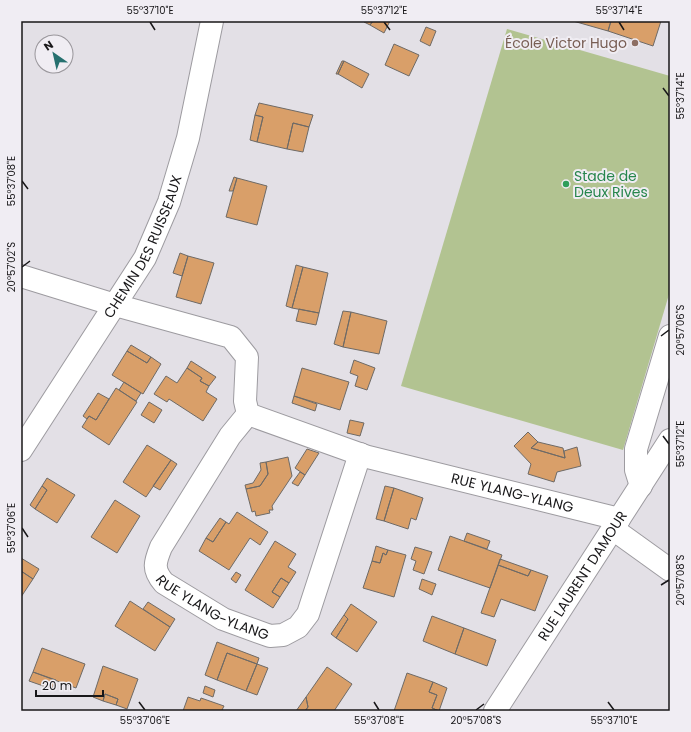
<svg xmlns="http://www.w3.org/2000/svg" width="691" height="732" viewBox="0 0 691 732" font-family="Poppins,sans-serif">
  <rect width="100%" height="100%" fill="#e3e0e6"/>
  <path fill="#b2c391" d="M507,29l163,47v215l-47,159 -222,-64z"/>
  <path fill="#d99f69" stroke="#6e6a66" d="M364,21h9l-3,4 -6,-3z
    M373,21h17l-6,12 -14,-8z
    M573,21h38l-3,10z
    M611,21h50l-8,25 -45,-15z
    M426,27l10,4 -6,15 -10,-5z
    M394,44l25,11 -10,21 -24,-11z
    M342,61h2l-6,13h-2z
    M344,61l25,13 -7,14 -24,-14z
    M259,103l54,12 -4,12 -16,-4 -6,26 -30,-7 6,-25 -8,-2z
    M255,115l8,2 -6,25 -7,-2z
    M293,123l16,4 -6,25 -16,-3z
    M234,177l3,1 -4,13h-4z
    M237,178l30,8 -10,39 -31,-8z
    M180,253l8,3 -6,20 -9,-3z
    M188,256l26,7 -13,41 -25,-7z
    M296,265l7,2 -11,41 -6,-2z
    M303,267l25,6 -9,40 -27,-5z
    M299,309l20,4 -3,12 -20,-4z
    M343,311l8,1 -8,35 -9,-3z
    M351,312l36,9 -8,33 -36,-7z
    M131,345l20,12 -4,6 -20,-12z
    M127,351l20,12 4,-6 10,7 -18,30 -31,-19z
    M354,360l21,8 -8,22 -12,-4 3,-10 -8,-3z
    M191,361l25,16 -7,9 -9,-5 2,-3 -15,-10z
    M187,368l15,10 -2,3 9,5 -3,6 11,7 -14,22 -34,-22 -2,3 -13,-8 12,-18 11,7z
    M302,368l47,14 -9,28 -46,-14z
    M124,382l17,11 -5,8 -17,-11z
    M116,388l21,14 -28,43 -27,-18 7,-11 7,4z
    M98,393l11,6 -13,21 -7,-4 -2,3 -4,-3z
    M294,396l23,8 -2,7 -23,-8z
    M149,402l13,8 -8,13 -13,-8z
    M350,420l14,3 -4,13 -13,-3z
    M528,432l10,10 -7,6 34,10 -1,-7 13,-4 4,19 -24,6 -3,10 -26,-8 3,-10 -17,-18z
    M538,442l25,6 2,10 -34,-10z
    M147,445l24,15 -25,37 -23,-15z
    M307,449l12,4 -14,22 -10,-7z
    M288,457l4,19 -20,30 1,4h-4l1,3 -14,3 -1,-5 -3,1 -6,-23 14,-3 8,-12 -2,-12z
    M171,460l6,4 -17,26 -7,-4z
    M266,462l2,12 -8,12 -14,3 -1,-4 8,-2 8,-13 -1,-7z
    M300,472l5,3 -7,11 -6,-3z
    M47,478l28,17 -18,28 -22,-14 12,-19 -5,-4z
    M42,486l5,4 -12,19 -5,-4z
    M385,486l9,2 -10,33 -8,-2z
    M394,488l29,10 -7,22 -5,-2 -3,11 -24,-8z
    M115,500l25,16 -23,37 -26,-16z
    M237,512l31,20 -8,13 -10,-7 -21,32 -30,-19 7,-13 7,4 13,-20 3,2z
    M220,518l6,4 -13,20 -7,-4z
    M467,533l23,8 -3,8 -23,-8z
    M450,536l52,19 -12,33 -52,-18z
    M275,541l21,13 -8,13 8,5 -7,11 -8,-5 -9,14 8,5 -7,11 -28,-18z
    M376,546l12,4 -2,5 -3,-2 -3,10 -8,-2z
    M415,547l17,5 -8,22 -11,-4 3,-9 -5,-2z
    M388,550l18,5 -12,42 -31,-9 9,-27 8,2 3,-10 3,2z
    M21,558l18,11 -6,10 -12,-8z
    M500,559l31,11 -3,6 -30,-11z
    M498,565l30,11 3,-6 17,6 -13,35 -34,-12 -7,18 -13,-4z
    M21,571l12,8 -12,18z
    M236,572l5,3 -5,8 -5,-4z
    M281,578l8,5 -9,14 -8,-5z
    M422,579l14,5 -4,11 -13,-6z
    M130,601l40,26 -15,24 -40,-25z
    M148,602l27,17 -5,8 -27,-18z
    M351,604l26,18 -20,30 -21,-14 12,-19 -4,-4z
    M344,615l4,4 -12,19 -5,-4z
    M432,616l32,12 -9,26 -32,-13z
    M464,628l32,12 -9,26 -32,-12z
    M217,642l42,16 -2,6 -30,-11 -10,27 -12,-5z
    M42,648l43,16 -9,24 -43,-16z
    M227,653l30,11 -11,27 -29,-11z
    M257,664l11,4 -11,27 -11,-4z
    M103,666l35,13 -11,30 -11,-4 2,-6 -13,-5 -2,7 -10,-4z
    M327,667l25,17 -18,27h-29l3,-4 -2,-10z
    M33,672l23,8 -4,9 -23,-8z
    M407,673l26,9 -4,10 8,3 -5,13 7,3h-45z
    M433,682l14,6 -8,23 -7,-3 5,-13 -8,-3z
    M205,686l10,4 -2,7 -10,-4z
    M105,694l13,5 -2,6 -13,-4z
    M188,697l12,4 1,-3 23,8 -2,4 4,1h-43z
    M306,697l2,10 -3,4h-9z"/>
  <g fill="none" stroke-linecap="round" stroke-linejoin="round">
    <defs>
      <g id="minor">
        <path id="s1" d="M21,276l94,29 116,32 16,20 -2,44 3,13 120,43 251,62"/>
        <path id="s2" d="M248,414l-18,22 -69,111c-6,15 -9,22 3,36l59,36 47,17 13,-1 15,-8 10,-13 52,-160"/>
        <path id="s3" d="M21,450l124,-192 24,-56 19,-64 24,-117"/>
        <path d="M641,486l-5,-16v-21l34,-113"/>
        <path d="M613,529l57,41"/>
        <path id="s4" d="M495,711l175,-271"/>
      </g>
    </defs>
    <use href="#minor" stroke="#9d9ba0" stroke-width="24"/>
    <use href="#minor" stroke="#fff" stroke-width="22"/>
  </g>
  <path fill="none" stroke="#181719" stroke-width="1.5" d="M150,22l5,8M384,22l6,8M619,22l5,8M663,88l6,8M22,181l6,8M22,267l8,-6M661,336l8,-6M663,436l6,8M22,528l6,9M661,585l8,-5M139,702l6,8M374,702l5,8M608,702l6,8M476,710l8,-6"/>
  <circle fill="#8d6e63" stroke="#f0edf3" stroke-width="1.5" cx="635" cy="43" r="4"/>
  <circle fill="#2e9e5b" stroke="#f0edf3" stroke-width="1.5" cx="566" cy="184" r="4"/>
  <g text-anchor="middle" stroke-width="4" stroke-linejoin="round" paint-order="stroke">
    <g font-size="14" fill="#785e54" stroke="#f0edf3" text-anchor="end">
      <text x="627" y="48">École Victor Hugo</text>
    </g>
    <g font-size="14" fill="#27864d" stroke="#f0edf3" text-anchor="start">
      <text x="574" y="181">Stade de<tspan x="574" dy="16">Deux Rives</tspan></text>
    </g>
    <g font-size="14" fill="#181719" stroke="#f0edf3">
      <text dy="5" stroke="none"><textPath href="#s3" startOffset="238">CHEMIN DES RUISSEAUX</textPath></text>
      <text dy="5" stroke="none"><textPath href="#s1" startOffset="578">RUE YLANG-YLANG</textPath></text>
      <text dy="5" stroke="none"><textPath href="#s4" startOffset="161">RUE LAURENT DAMOUR</textPath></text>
      <text dy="5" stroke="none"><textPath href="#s2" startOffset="253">RUE YLANG-YLANG</textPath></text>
    </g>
  </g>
  <rect width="691" height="732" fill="none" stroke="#f0edf3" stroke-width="44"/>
  <g transform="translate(54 54) rotate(326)"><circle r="19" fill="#f0edf3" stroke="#9a979c"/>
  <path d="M0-3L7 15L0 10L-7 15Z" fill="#26706f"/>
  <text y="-6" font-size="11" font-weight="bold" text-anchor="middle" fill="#181719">N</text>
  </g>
  <path d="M36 690v6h67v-6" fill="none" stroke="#181719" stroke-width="2"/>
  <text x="42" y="690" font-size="12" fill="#181719" stroke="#f0edf3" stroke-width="3" paint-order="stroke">20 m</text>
  <rect x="22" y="22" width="647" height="688" fill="none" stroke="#181719" stroke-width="1.5"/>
  <g font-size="10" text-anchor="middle" fill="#181719">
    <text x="150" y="14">55°37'10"E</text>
    <text x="384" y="14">55°37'12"E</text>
    <text x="619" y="14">55°37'14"E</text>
    <text transform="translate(680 96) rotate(-90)" y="4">55°37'14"E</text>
    <text transform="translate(11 181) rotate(-90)" y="4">55°37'08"E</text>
    <text transform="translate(11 267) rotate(-90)" y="4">20°57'02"S</text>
    <text transform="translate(680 330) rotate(-90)" y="4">20°57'06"S</text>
    <text transform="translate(680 444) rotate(-90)" y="4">55°37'12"E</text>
    <text transform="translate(11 528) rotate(-90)" y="4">55°37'06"E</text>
    <text transform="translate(680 580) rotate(-90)" y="4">20°57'08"S</text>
    <text x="145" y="724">55°37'06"E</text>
    <text x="379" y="724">55°37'08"E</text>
    <text x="476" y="724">20°57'08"S</text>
    <text x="614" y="724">55°37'10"E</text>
  </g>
</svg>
